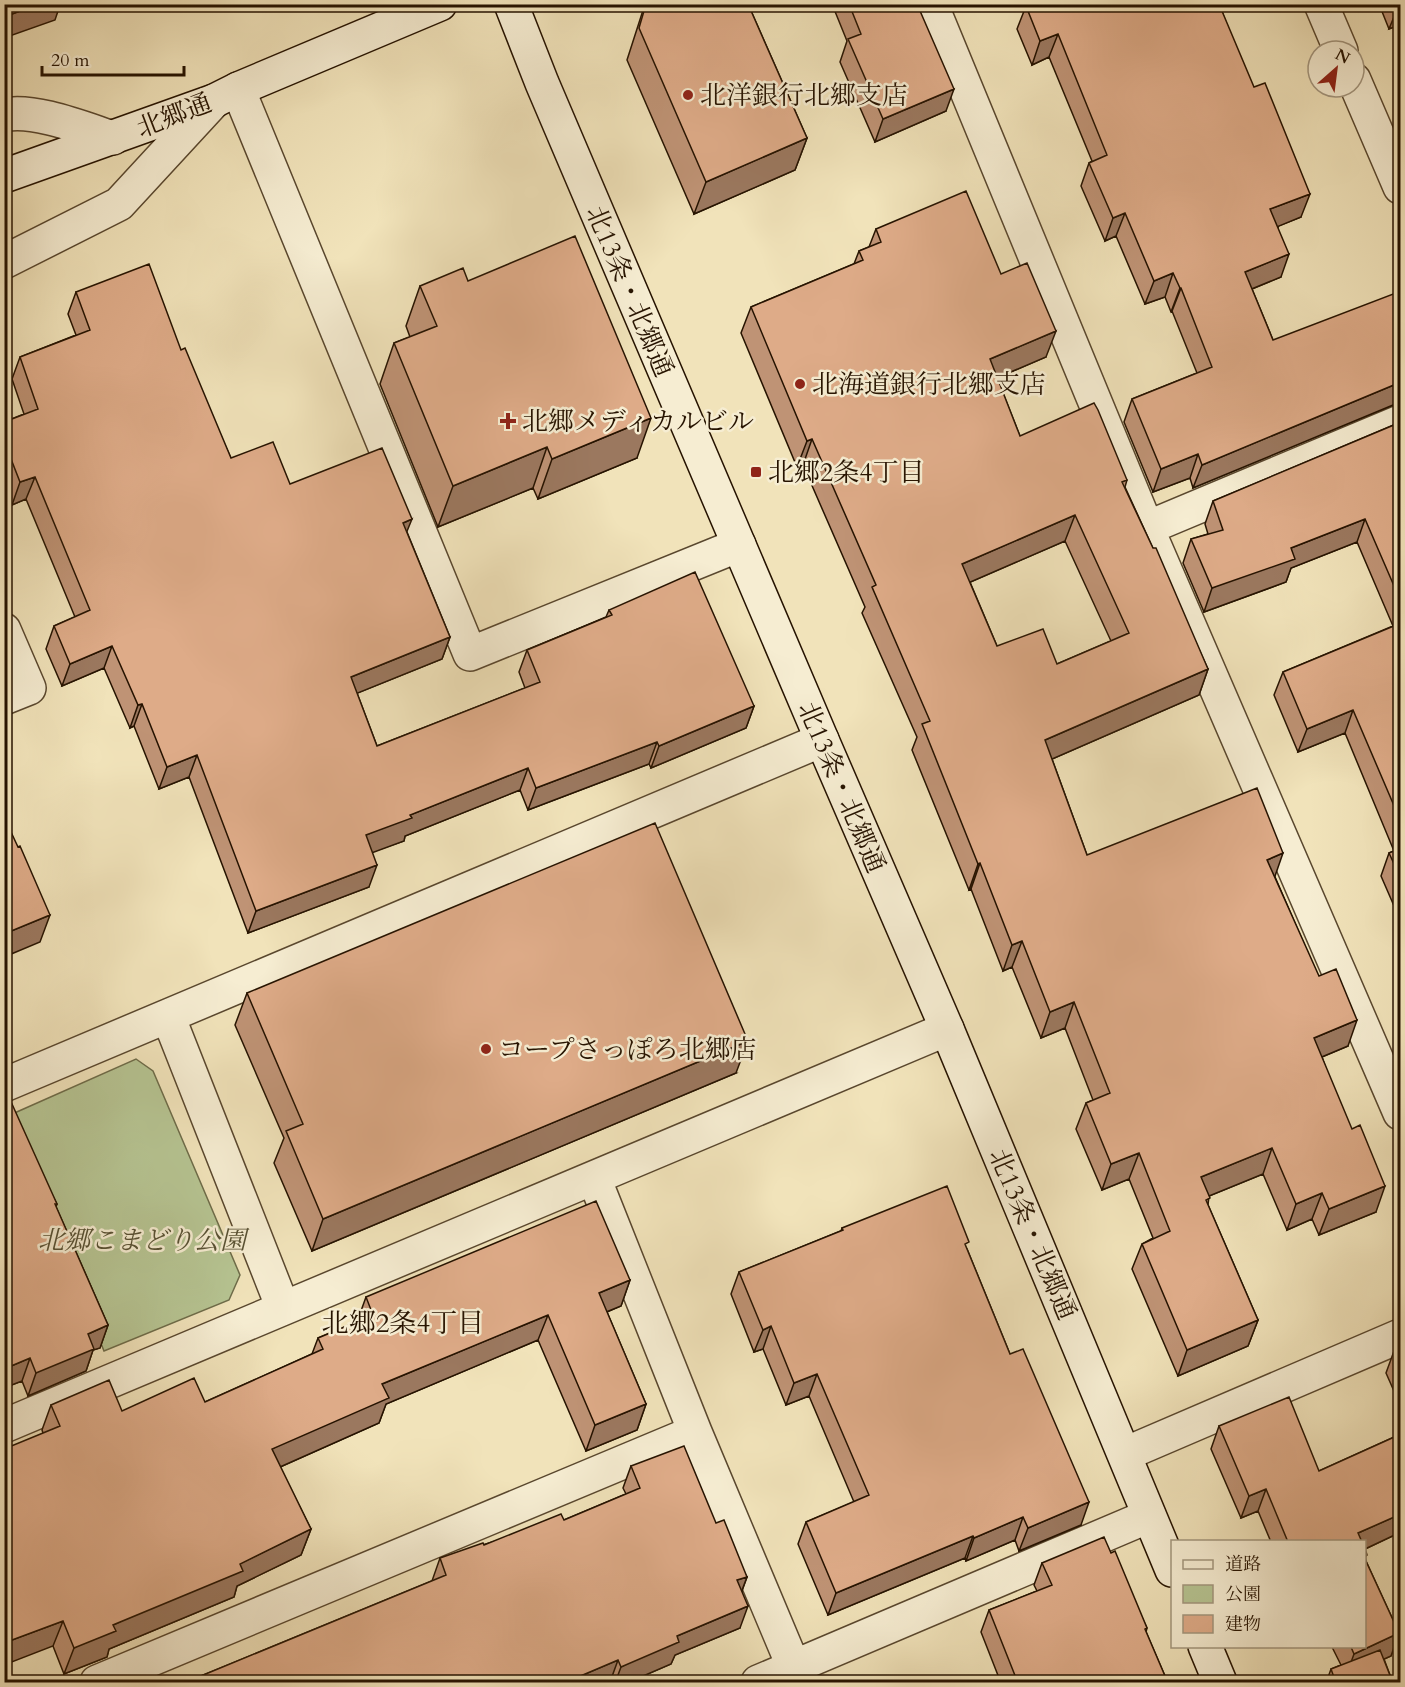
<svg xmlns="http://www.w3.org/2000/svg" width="1405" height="1687" viewBox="0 0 1405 1687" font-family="Cardo,'Noto Serif JP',serif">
  <rect width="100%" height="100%" fill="#f1e3ba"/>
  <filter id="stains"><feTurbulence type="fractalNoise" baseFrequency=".00333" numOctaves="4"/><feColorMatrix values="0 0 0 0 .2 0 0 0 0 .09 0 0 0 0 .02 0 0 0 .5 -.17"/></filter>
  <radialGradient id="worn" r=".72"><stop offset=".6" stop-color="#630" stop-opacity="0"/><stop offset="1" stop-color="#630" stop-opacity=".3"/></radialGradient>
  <path fill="#b6c492" stroke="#6e6c49" stroke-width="1.5" d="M136,1059l17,12 87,204 -11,25 -125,51 -94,-236z"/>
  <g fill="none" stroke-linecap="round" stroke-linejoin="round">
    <defs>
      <path id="street" d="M931,4l216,524 253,585
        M1321,4l20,47
        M1354,80l46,107
        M238,89l232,565 269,-109
        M4,115c29,-7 81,14 109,23
        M4,262l115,-58 95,-103
        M1147,528l253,-106
        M4,630l25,58 -25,10
        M168,1016l115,292
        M4,1085l818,-345
        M594,1178l101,254 105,250
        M4,1426l943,-397
        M1125,1454l275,-118
        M97,1682l598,-250
        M758,1682l391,-166"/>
      <path id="secondary" d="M511,4l31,79 280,657 125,289 225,541
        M4,176l210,-75 24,-12 202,-85
        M1205,1646l15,36"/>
    </defs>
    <use href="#street" stroke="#59472e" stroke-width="36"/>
    <use href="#secondary" stroke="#261300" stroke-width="36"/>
    <use href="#street" stroke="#f6edd2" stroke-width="33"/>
    <use href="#secondary" stroke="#f6edd2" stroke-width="33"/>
  </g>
  <path fill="#bf9375" stroke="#261300" stroke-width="1.5" fill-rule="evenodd" d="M645,4h103l59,134 -12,32 -101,44 -67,-154z
    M832,4h85l29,107 -71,31 -35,-80 7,-21z
    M1025,4h194l82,213 -23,9 3,51 -29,12 21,51 120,65 -200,83 -3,-10 -37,14 -29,-70 8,-23 65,-26 -25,-62 -1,1 -6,-15 -20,7 -29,-68 -11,5 -24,-55 8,-23 3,-2 -43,-104 -17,8 -15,-36 9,-23z
    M1379,4h22v25l-2,-4 -10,4z
    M876,229l125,45 45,83 -49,21 23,58 107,44 -2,7 83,182 -9,26 -147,64 35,96 188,22 73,169 -26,11 54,155 -57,23 -7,-16 -25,11 -24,-56 -54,22 -1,9 50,115 -10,26 -70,30 -46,-107 10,-25 11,-6 -24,-59 -27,11 -26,-61 10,-26 7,-3 -28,-72 -24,10 -29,-71 -9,4 -32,-82 -2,1 -57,-140 5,-13 -55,-124 3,-6 -62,-142 -6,2 -56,-134 10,-26 103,-43 5,-13 10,-4zM1065,541l46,100 -54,23 -60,-18 -27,-64z
    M468,281l169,177 -99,41 -5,-11 -95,39 -58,-143 14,-41 16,-6 -4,-11 14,-40z
    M76,292l105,58 50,108 59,26 117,48 43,105 -8,22 -85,34 20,53 148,-58 -6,-16 8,-22 79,-33 3,-7 145,96 -8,22 -95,40 -2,-4 -121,46 -8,-20 -115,46 -1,5 -32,11 -3,35 -121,46 -59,-156 -30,12 -25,-63 -4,2 -26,-60 -42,18 -16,-37 8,-23 21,-9 -49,-118 -14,6 -8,-20v-63l20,-8 -12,-35 8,-22 56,-22 -8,-21z
    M1401,422v500l-20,-46 8,-23 5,-2 -49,-118 -47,19 -24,-57 9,-23 110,-46 -36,-84 -66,26 -5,14 -82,30 -21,-49 8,-24 17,-5 -3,-10 8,-23z
    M247,993l489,80 -424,178 -38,-88 10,-25 -49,-113z
    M4,1108l53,96 -1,3 52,118 -8,23 -7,2 -7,21 -58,25 -6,-15 -18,7z
    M842,1228l125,21 43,105 71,171 -62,26 -4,-11 -49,21 -1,-3 -137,57 -30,-71 8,-22 48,-20 -45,-106 -23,9 -23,-56 -9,3 -23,-58 8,-22 102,-41z
    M630,1280l-9,26 -14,6 39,92 -9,26 -51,21 -48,-111 -152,64 -7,19 -99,44 31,62 -10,26 -64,31 -3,11 -125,52 -2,8 -43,17 -11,-28 -10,-213 -1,-3 9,-25 71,6 83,-9 107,-48 6,-16 39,-16 9,-25z
    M1401,1348v59l-15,-34 8,-22z
    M1219,1426l100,45 82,-37v98l-36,17 1,12 33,72 -8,23 -7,3 9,24h-67l5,-14 10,-4 -9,-18h33v-105h-94l-13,-31 -17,7 -30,-69z
    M631,1466l85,57 31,54 -5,14 -2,37 -65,27 -4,9 -44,19h-432l1,-5 236,-97 8,-23 124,-38 62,-26 -3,-6z
    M1111,1553l36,75 -1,4 22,51h-167l-20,-51 8,-22 48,-19 -3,-6 8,-22z"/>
  <path fill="#9b785f" stroke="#261300" stroke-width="1.5" d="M39,4h37l-18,7 -3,9 -51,18v-21z
    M1401,5v15l-2,5 -10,4 9,-22z
    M1058,34l-9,23 -17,8 8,-24z
    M954,89l-8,22 -71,31 8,-23z
    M807,138l-12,32 -101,44 12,-32z
    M1310,194l-9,23 -39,16 8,-24z
    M1125,213l-9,23 -11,5 8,-23z
    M1289,254l-8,23 -44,18 8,-23z
    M1173,273l-8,24 -20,7 9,-23z
    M1180,288h1l-9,23 -1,1z
    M1056,331l-10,26 -66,28 10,-26z
    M1401,382v22l-8,1 -200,83 9,-23z
    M651,418l-14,40 -99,41 14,-40z
    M812,439l-9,26 -6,2 10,-26z
    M547,447l-14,41 -95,39 15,-41z
    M1198,454l-8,24 -37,14 8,-23z
    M35,477l-9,22 -14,6 8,-23z
    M1075,515l-10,26 -113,49 10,-26z
    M412,519l-9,22v-18z
    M1365,519l-8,23 -66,26 -5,14 -82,30 8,-24 79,-40z
    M450,637l-8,22 -99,40 8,-22z
    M112,646l-8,22 -42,18 8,-22z
    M1208,669l-9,26 -163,71 9,-26z
    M142,704l-8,22 -4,2 8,-23z
    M754,706l-8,22 -95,40 8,-22z
    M1353,710l-8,23 -47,19 9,-23z
    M657,742l-8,22 -121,46 8,-22z
    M197,755l-8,22 -30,12 8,-22z
    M528,768l-8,22 -115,46 -1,5 -46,17 8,-23 44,-20z
    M1283,853l-9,26 -7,-19z
    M980,863l-9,26 -2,1 9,-26z
    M377,865l-8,22 -121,46 8,-22z
    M50,915l-10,27 -36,15v-23z
    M1022,941l-10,26 -9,4 9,-26z
    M1074,1002l-9,26 -24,10 9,-26z
    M1357,1020l-9,26 -43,18 9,-26z
    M748,1041l-12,32 -424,178 11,-32z
    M1272,1148l-9,26 -71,29 9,-26z
    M1139,1153l-10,26 -27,11 9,-26z
    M1385,1186l-9,26 -57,23 10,-26z
    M1322,1193l-10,26 -25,11 9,-26z
    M630,1280l-9,26 -32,13 10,-26z
    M548,1315l-10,25 -152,64 -7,19 -117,52 10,-26 110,-65z
    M1258,1320l-10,26 -70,30 9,-26z
    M108,1325l-8,23 -7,2 -7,21 -58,25 8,-23 52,-39z
    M771,1326l-8,23 -9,3 9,-22z
    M30,1358l-8,23 -18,7v-19z
    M817,1374l-8,22 -23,9 8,-22z
    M646,1404l-9,26 -51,21 9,-26z
    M1266,1489l-8,22 -17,7 8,-22z
    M1089,1502l-8,23 -62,26 9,-23z
    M1401,1514v18l-36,17v-7h-10l3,-9z
    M1023,1517l-8,23 -49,21 8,-23z
    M311,1529l-10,26 -64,31 -3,11 -125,52 -2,8 -43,17 10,-26 39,-23z
    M973,1536l-8,22 -137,57 8,-22z
    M747,1577l-8,21 -2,-18z
    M748,1606l-8,22 -65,27 -4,9 -44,19h-12l6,-16 56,-31z
    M63,1621l-10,25 -49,19v-22z
    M1399,1633l-8,23 -45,20 8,-22z
    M618,1660l-8,22 -1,1h-45z"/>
  <path fill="#deab88" stroke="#261300" stroke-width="1.5" fill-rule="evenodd" d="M4,4h35l-35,13z
    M646,4h102l59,134 -101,44 -67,-154z
    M849,4h68l37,85 -71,30 -35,-80 13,-5z
    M1029,4h190l35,83 11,-4 45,111 -40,15 19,45 -44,18 28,68 128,-49v91l-199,83 -4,-11 -37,15 -29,-70 80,-32 -31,-79h-1l-7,-15 -19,8 -29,-68 -12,5 -24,-55 18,-8 -49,-121 -18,7 -14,-35z
    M966,191l35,83 26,-11 29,68 -66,28 30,77 74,-33 4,7 29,70 -5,2 31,66h3l52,121 -163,71 42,115 170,-67 26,65 -16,7 52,116 17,-7 21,51 -43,18 38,91 8,-4 25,61 -56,23 -7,-16 -26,11 -24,-56 -71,29 9,21 -4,2 52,120 -71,30 -45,-106 28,-13 -31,-78 -28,11 -25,-61 24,-10 -36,-91 -24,10 -28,-71 -10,4 -32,-82 -2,1 -56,-140 8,-3 -58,-134 4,-2 -64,-146 -5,2 -56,-134 112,-47 -4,-9 22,-9 -5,-13zM1075,515l54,118 -72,31 -14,-35 -46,17 -35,-82z
    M575,236l76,182 -99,41 -5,-12 -94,39 -59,-143 43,-17 -17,-40 43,-18 5,13z
    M149,264l32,86 4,-2 46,110 42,-16 17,42 92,-36 30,71 -9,4 47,114 -99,40 26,69 163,-64 -13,-32 85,-35 -3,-5 86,-38 59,134 -95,40 -2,-4 -121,46 -8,-20 -118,47 2,3 -46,17 11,30 -121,46 -59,-156 -30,12 -25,-63 -4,1 -26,-59 -42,18 -16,-38 36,-16 -55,-133 -15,5 -16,-41v-19l34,-13 -18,-52 70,-27 -14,-38z
    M1401,422v180l-36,-83 -74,29 4,11 -83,29 -21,-49 32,-9 -10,-29z
    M1401,623v199l-48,-112 -46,19 -24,-57z
    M4,817l14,30 2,-1 30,69 -46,19z
    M655,823l93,218 -425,178 -37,-88 17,-7 -56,-131z
    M1401,848v31l-12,-26z
    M12,1104l45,100h-2l53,121 -20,9 6,15 -58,24 -6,-15 -26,11v-261z
    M947,1186l22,56 -4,2 45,110 13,-5 66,153 -61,26 -5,-11 -49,21 -1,-2 -137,57 -30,-71 63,-27 -52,-121 -23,9 -23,-57 -8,4 -24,-58 104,-42 -1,-2z
    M596,1201l34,79 -31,13 47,111 -51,21 -47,-110 -166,69 7,14 -117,51 39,80 -71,35 3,7 -130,54 3,6 -42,17 -11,-27 -59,22v-194l56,-23 -9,-21 58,-25 13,31 72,-33 11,24 118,-53 -5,-11 55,-23 -7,-18z
    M1401,1348v18l-7,-15z
    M1289,1397l30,74 82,-37v80l-43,19 4,9h-74l-22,-53 -17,7 -30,-70z
    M684,1446l32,77 8,-3 23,57 -10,3 11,26 -71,30 2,6 -58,25 -3,-7 -54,23h-366l-2,-5 250,-103 -6,-17 43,-15 1,2 77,-31 3,6 76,-32 -9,-22z
    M1104,1537l7,16 4,-2 32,77 -2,1 23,54h-150l-29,-73 63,-25 -10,-22z
    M1365,1548l2,7 -2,2z
    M1365,1559l34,74 -45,21 -3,-7h14z
    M1380,1650l13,33h-57l-5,-14z"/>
  <g fill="#8f2418" stroke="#f6edd2" stroke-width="2">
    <circle cx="688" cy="95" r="6"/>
    <circle cx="800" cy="384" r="6"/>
    <path d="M505 412h6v6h6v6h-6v6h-6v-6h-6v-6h6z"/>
    <rect x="750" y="466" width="12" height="12" rx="3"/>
    <circle cx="486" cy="1049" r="6"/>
  </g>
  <g text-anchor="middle" stroke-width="5" stroke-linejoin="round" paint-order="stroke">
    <g font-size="26" fill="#261300" stroke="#f6edd2" text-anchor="start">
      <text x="700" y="104">北洋銀行北郷支店</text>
      <text x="812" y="393">北海道銀行北郷支店</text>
      <text x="522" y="430">北郷メディカルビル</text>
      <text x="768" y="481">北郷2条4丁目</text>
      <text x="498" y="1058">コープさっぽろ北郷店</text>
    </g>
    <g font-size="26" fill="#261300" stroke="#f6edd2">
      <text transform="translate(174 115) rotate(-21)" y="9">北郷通</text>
      <text transform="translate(630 291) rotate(67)" y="9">北13条・北郷通</text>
      <text transform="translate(842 787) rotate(67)" y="9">北13条・北郷通</text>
      <text transform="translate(1033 1234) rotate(67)" y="9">北13条・北郷通</text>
    </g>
    <g font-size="26" font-style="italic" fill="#585133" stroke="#f6edd2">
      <text x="142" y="1249">北郷こまどり公園</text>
    </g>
    <g font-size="27" fill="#261300" stroke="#f6edd2">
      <text x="403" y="1332">北郷2条4丁目</text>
    </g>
  </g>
  <rect width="1405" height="1687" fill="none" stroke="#f1e3ba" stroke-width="24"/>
  <rect x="6" y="6" width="1393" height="1675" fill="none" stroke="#261300" stroke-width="3"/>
  <rect x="12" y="12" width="1381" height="1663" fill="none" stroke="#261300" stroke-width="1.5"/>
  <rect x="1171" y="1540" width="195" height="108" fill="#f6edd2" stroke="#a3967e" stroke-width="1.5"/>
  <rect x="1183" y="1560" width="30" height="9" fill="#f6edd2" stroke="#a3967e" stroke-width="1.5"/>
  <text x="1225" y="1570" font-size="18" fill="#261300">道路</text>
  <rect x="1183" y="1585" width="30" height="18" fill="#b6c492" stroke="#a3967e" stroke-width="1.5"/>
  <text x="1225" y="1600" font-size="18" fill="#261300">公園</text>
  <rect x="1183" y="1615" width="30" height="18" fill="#deab88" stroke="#a3967e" stroke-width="1.5"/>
  <text x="1225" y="1630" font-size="18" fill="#261300">建物</text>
  <g transform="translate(1336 69) rotate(28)"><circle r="28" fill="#f6edd2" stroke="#a3967e" stroke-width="1.5"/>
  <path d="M0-4.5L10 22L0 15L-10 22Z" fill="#8f2418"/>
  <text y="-9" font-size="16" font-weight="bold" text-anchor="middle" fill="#261300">N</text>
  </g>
  <path d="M42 66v9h142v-9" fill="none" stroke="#261300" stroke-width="3"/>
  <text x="51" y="66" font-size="18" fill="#261300" stroke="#f6edd2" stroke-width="4.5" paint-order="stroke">20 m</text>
  <rect width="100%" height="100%" filter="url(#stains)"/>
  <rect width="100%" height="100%" fill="url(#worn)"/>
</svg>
